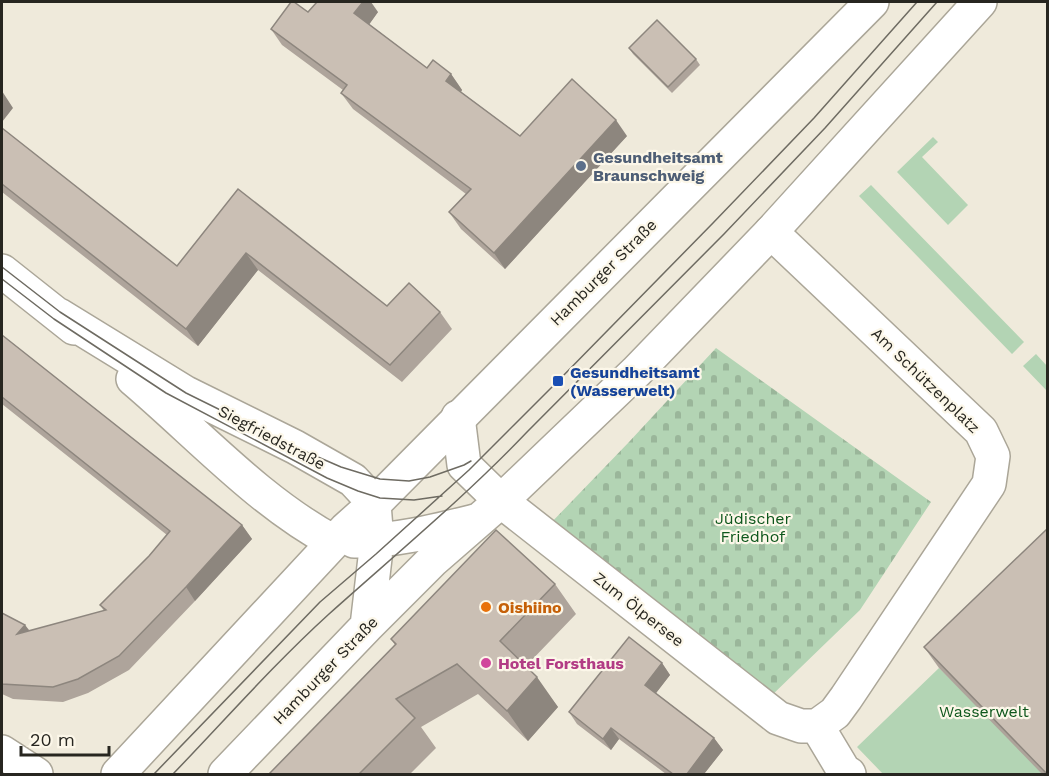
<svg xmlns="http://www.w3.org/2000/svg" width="1049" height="776" viewBox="0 0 1049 776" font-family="'Work Sans',sans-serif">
  <defs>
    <pattern id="cemetery-stones" width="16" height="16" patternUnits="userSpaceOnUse" patternTransform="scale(1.5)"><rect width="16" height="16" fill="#b3d4b4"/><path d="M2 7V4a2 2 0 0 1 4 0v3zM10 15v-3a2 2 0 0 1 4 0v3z" fill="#9ab69a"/></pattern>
  </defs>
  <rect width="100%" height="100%" fill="#efeadb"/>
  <path fill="#b3d4b4" d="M933,137l5,5 -16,15 46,48 -20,20 -51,-53z
    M871,185l153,157 -12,12 -153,-158z
    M1036,354l11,12v25l-24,-25z
    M939,668l108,106h-164l-26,-27z"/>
  <path fill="url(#cemetery-stones)" d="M716,348l215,154 -71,108 -91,88 -221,-172 81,-84z"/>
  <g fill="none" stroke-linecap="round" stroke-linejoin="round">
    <defs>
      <path id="street" d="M771,232l210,199 12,25 -4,28 -143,214 -11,15 -18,13
        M458,417l6,48 37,36 277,217 23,8h16
        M817,726l27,45 5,3
        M2,752l34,22"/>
      <path id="secondary" d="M2,271l72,57
        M59,315l127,78 109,54 58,33 13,14 8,10 3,37 -10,85
        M133,379c65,55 126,123 201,163
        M354,541c42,0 81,-10 121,-20
        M118,774l228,-245 28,-25 498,-502
        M225,774l142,-148 65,-65 69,-60 136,-130 134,-139 209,-230"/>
    </defs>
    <use href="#street" stroke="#aba698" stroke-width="36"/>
    <use href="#secondary" stroke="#aba698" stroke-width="36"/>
    <use href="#street" stroke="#fff" stroke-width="33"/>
    <use href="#secondary" stroke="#fff" stroke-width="33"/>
    <path stroke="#6e6b62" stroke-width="1.5" d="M2,267l58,45 126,81 109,54 46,20 39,12 29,2 21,-4 34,-12 7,-4
      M2,279l52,40 112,74 161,85 31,13 22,7 34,2 28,-4
      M154,774l166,-172 56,-48 93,-84 89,-89 155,-158 101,-105 103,-116
      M173,774c51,-53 101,-110 156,-160 67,-60 136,-117 198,-182l197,-198 101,-106 112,-126"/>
  </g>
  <path fill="#aea49b" d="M308,12h70l-9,12 58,44 24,6 11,16 -1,2 59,44h107l-122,133 -44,-40 -12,-17 17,-18 -113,-85 -12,-16 2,-3 -61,-45 -11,-16z
    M629,48l67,11 4,6 -28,28 -39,-39z
    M2,128l175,138 61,-77 149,117 53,6 12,17 -50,53 -144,-112 -60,76 -196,-154z
    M2,335l240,190 10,14 -57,62 -66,69 -41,23 -25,9 -50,-3 -11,-5v-81l23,12 5,6 74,-20 -4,-6 49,-49 18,-21 -165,-131z
    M555,584l21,30 -50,52 32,41 -30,34 -50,-47 -57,33 15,21 -26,26h-141l126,-129 -4,-6z
    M924,647l123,127h-5l-103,-106z
    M662,663l8,12 -14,18 58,45 9,12 -19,24h-38l-47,-35 -8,11 -34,-26 -8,-12z"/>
  <path fill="#8d867e" d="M363,2h8l7,10 -12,17 -12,-16z
    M451,74l11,16 -5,7 -11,-16z
    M2,91l11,17 -11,14z
    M616,120l11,16 -122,133 -11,-16z
    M246,253l12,17 -60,76 -12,-17z
    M242,525l10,14 -57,62 -9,-14z
    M25,625l10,14 -18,-5z
    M662,663l8,12 -17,22 -8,-12z
    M537,677l21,30 -30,34 -21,-30z
    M611,728l8,11 -8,11 -8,-11z
    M714,738l9,12 -19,24h-17z"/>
  <path fill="#cabfb4" stroke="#8d867e" stroke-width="1.5" d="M291,2h3l14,10 9,-10h46l-9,11 73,55 6,-8 18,14 -5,7 74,55 52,-57 44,41 -122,133 -45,-41 22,-23 -130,-96 6,-8 -76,-56z
    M657,20l39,39 -28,28 -39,-39z
    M2,128l175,138 61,-77 149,117 22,-23 31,29 -50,53 -144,-112 -60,76 -184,-145z
    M2,335l240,190 -56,62 -67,69 -41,23 -25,8 -51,-3v-71l23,12 -8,9 89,-24 -6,-5 49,-49 21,-25 -168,-134z
    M1047,529v245l-123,-127z
    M496,530l59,54 -55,57 37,36 -30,34 -50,-47 -61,35 19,19 -56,56h-90l127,-130 -5,-5z
    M629,637l33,26 -17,22 69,53 -27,36h-14l-62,-46 -8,11 -34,-27z"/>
  <circle fill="#5c6f8a" stroke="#fcf7e9" stroke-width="2" cx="581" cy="166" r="6"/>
  <rect fill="#1a4fb4" stroke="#fcf7e9" stroke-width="2" x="552" y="375" width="12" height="12" rx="3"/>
  <circle fill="#e8710a" stroke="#fcf7e9" stroke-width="2" cx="486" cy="607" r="6"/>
  <circle fill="#d1479c" stroke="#fcf7e9" stroke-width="2" cx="486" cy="663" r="6"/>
  <g text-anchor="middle" stroke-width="4.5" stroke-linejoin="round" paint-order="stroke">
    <g font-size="16" font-weight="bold" fill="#4e5e75" stroke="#fcf7e9" text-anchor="start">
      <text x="593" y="163">Gesundheitsamt<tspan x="593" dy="18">Braunschweig</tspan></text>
    </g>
    <g font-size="16" fill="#272620" stroke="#fcf7e9">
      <text transform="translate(603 272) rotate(-45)" y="6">Hamburger Straße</text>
      <text transform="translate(926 380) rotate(44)" y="6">Am Schützenplatz</text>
      <text transform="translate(272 437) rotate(28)" y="6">Siegfriedstraße</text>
      <text transform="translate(639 609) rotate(38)" y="6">Zum Ölpersee</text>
      <text transform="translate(325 670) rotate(-46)" y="6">Hamburger Straße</text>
    </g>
    <g font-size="16" font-weight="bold" fill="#164399" stroke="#fcf7e9" text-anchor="start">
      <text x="570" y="378">Gesundheitsamt<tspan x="570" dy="18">(Wasserwelt)</tspan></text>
    </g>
    <g font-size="16" fill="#0e571c" stroke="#fcf7e9">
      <text x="753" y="524">Jüdischer<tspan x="753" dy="18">Friedhof</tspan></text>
      <text x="984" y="717">Wasserwelt</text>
    </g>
    <g font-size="16" font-weight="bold" fill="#c56008" stroke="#fcf7e9" text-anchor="start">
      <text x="498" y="613">Oishiino</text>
    </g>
    <g font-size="16" font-weight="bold" fill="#b23c85" stroke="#fcf7e9" text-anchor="start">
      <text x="498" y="669">Hotel Forsthaus</text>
    </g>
  </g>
  <rect width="1049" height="776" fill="none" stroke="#272620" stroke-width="6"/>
  <path d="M21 746v9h88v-9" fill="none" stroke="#272620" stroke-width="3"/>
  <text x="30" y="746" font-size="18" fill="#272620" stroke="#fcf7e9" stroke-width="4.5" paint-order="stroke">20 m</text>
</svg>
